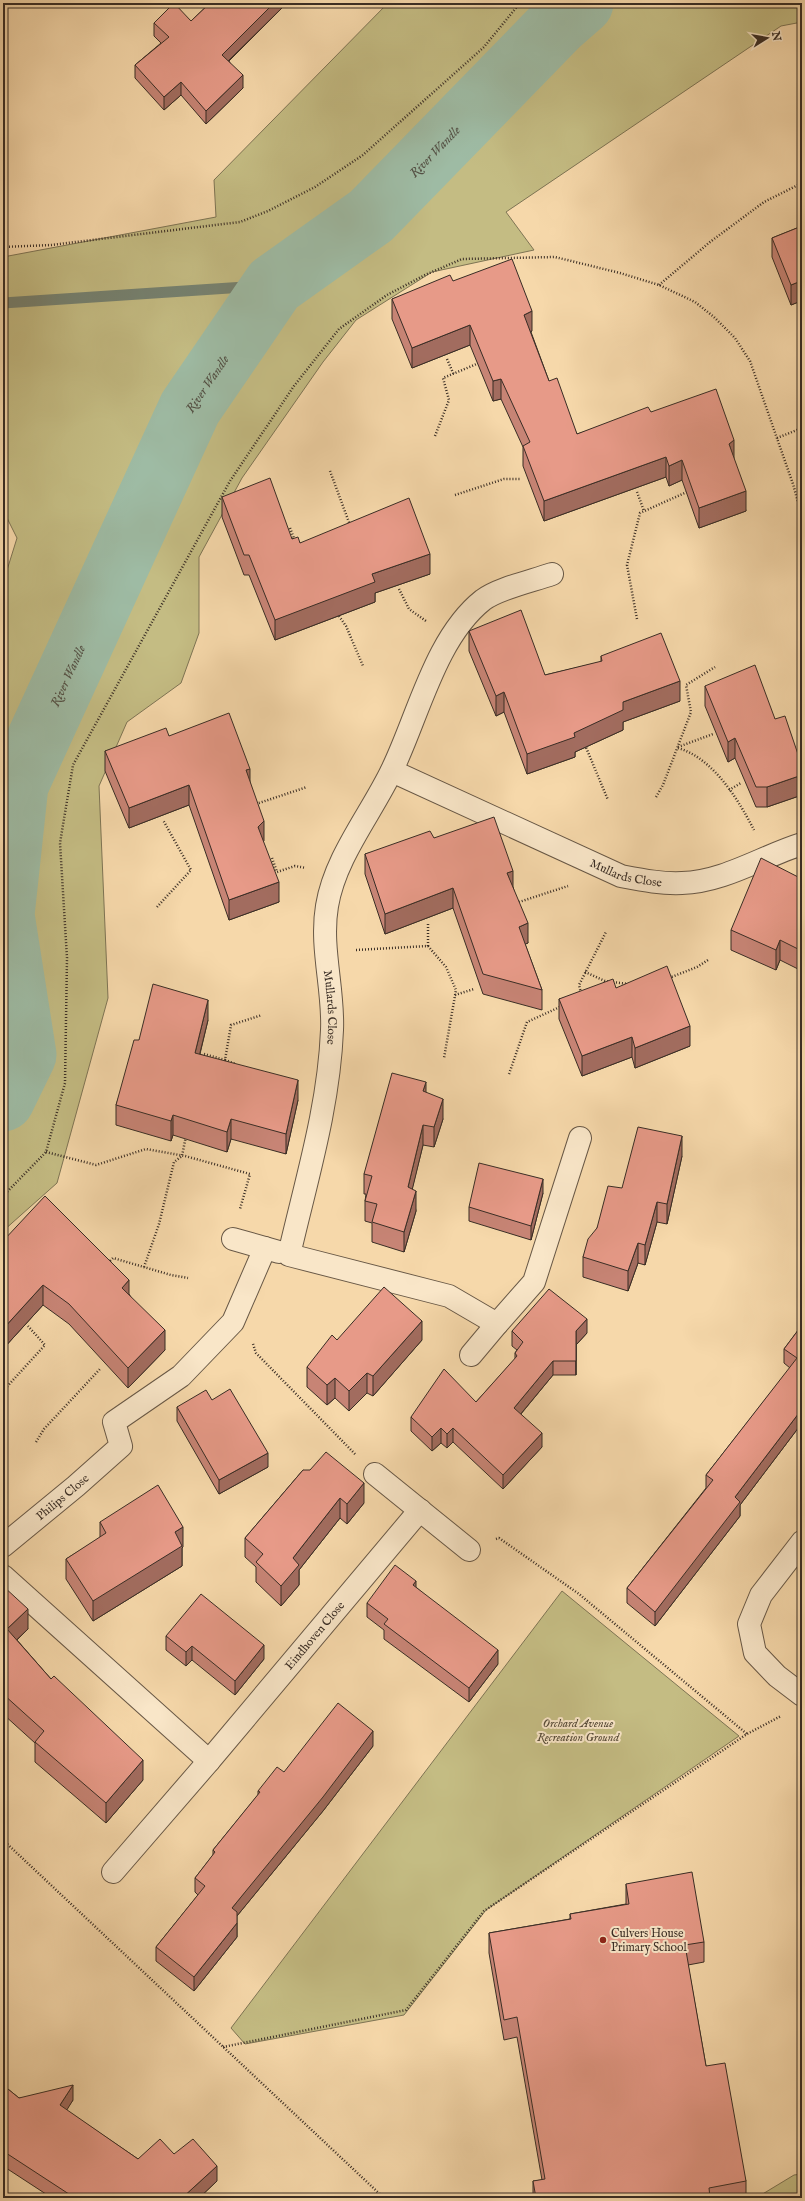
<svg xmlns="http://www.w3.org/2000/svg" width="805" height="2201" viewBox="0 0 805 2201" font-family="'IM FELL English',serif">
  <rect width="100%" height="100%" fill="#f6d8aa"/>
  <filter id="stains"><feTurbulence type="fractalNoise" baseFrequency=".005" numOctaves="4"/><feColorMatrix values="0 0 0 0 .2 0 0 0 0 .09 0 0 0 0 .02 0 0 0 .5 -.17"/></filter>
  <radialGradient id="worn" r=".72"><stop offset=".6" stop-color="#630" stop-opacity="0"/><stop offset="1" stop-color="#630" stop-opacity=".3"/></radialGradient>
  <path fill="#c4bc83" stroke="#7e7454" d="M388,3h414v19l-21,4 -275,186 28,38 -102,22 -76,48 -33,42 -81,116 -43,79v76l-18,50 -54,39 -28,64 9,212 -51,185 -54,48v-648l14,-45 -14,-28v-253l213,-40 -2,-37z
    M562,1591l177,145 -253,174 -82,105 -159,29 -14,-16z
    M802,2174v24h-46l38,-23z"/>
  <g fill="none" stroke-linecap="round" stroke-linejoin="round">
    <path stroke="#768271" stroke-width="11" d="M3,303l271,-18"/>
    <path stroke="#9ebba4" stroke-width="63" id="s1" d="M3,1100l22,-45 -22,-140 14,-130 173,-377 84,-123 97,-69 187,-192 24,-21"/>
    <defs>
      <g id="minor">
        <path id="s2" d="M552,574c-20,7 -53,14 -69,26 -48,38 -65,117 -91,170 -21,44 -57,87 -65,136 -7,41 7,84 5,124 -3,77 -26,151 -43,225l160,41 48,28 37,-42 46,-144"/>
        <path id="s3" d="M392,771l229,105c21,4 41,8 61,7 42,-1 81,-27 120,-39"/>
        <path d="M233,1239l46,13"/>
        <path d="M471,1355l26,-31"/>
        <path d="M375,1474l94,76"/>
        <path d="M802,1542l-41,53 -12,29 6,29 22,23 25,19"/>
        <path id="s4" d="M3,1546l73,-60 45,-40 -7,-24 67,-46 52,-54 32,-74"/>
        <path id="s5" d="M3,1576l206,185 211,-251"/>
        <path d="M113,1872l96,-111"/>
      </g>
    </defs>
    <use href="#minor" stroke="#685846" stroke-width="24"/>
    <path stroke="#392d25" stroke-width="2.5" stroke-dasharray="1 2" stroke-linecap="butt" d="M3,247l48,-2 189,-23 28,-11 47,-24 48,-32 121,-108 36,-44
      M659,285l51,-43 54,-40 38,-19
      M447,359l7,16
      M435,436l14,-36 -6,-22 36,-15
      M777,438l25,-10
      M330,471l20,54
      M637,492l7,19
      M455,495l49,-16h16
      M290,528l5,13
      M399,589l10,20 17,12
      M339,616l7,10 17,40
      M637,619l-10,-54 13,-52 49,-22
      M585,745l23,55
      M678,747l35,-13
      M678,748c35,10 60,51 76,82
      M729,790l12,-7
      M656,797l7,-12 28,-73 -5,-27 29,-18
      M256,804l51,-17
      M272,858l5,14 18,-6 11,2
      M516,903l52,-17
      M157,907l34,-37 -28,-50
      M428,946l18,21 10,23 -12,68
      M356,950l72,-4v-23
      M585,972l20,9 23,3
      M669,978l28,-11 11,-7
      M581,993l-2,-8 27,-53
      M455,995l19,-6
      M204,1054l21,6 6,-35 31,-10
      M225,1060l11,4
      M509,1074l18,-52 35,-16
      M46,1152l50,13 50,-16 39,7 65,18 -10,35
      M3,1196l43,-44 19,-69 2,-125 -7,-115 13,-78 157,-284 64,-95 45,-57 48,-34 38,-20 37,-16 93,-2 65,16 39,12 36,17 19,15 21,21 15,23 43,123 8,29 1,41
      M108,1263l5,-5 58,17 17,3
      M144,1267l15,-43 15,-62 8,-6 4,-20
      M253,1344l3,9 99,101
      M3,1391l42,-46 -17,-19
      M36,1442l8,-13 56,-60
      M496,1539l3,-1 80,56 168,140
      M3,1840l381,358
      M223,2047l183,-37 78,-99 263,-177 34,-18"/>
    <use href="#minor" stroke="#f9e6c8" stroke-width="22"/>
  </g>
  <path fill="#c78475" stroke="#392d25" d="M210,3h77l-58,58 14,27 -37,36 -25,-29 -17,15 -29,-32v-13l26,-22 -7,-7v-13l37,-2z
    M802,226v78l-1,-3 -10,4 -19,-48v-19z
    M453,281l79,50 -1,1 18,49 28,53 74,-22 83,47 12,52 -47,17 -17,-48 -13,6 -3,-9 -122,44 -21,-55v-19l-22,-48 -8,2 -23,-56 -58,23 -20,-49v-20z
    M222,497l78,46 130,31 -55,19v9l-100,38 -26,-65h-5l-22,-58z
    M469,631l76,44 56,-13v-6l79,45 -57,21v8l-48,22v5l-48,17 -23,-62 -8,4 -27,-65z
    M705,686l70,33 27,47v29l-35,12h-11l-21,-49 -7,4 -23,-56z
    M169,736l81,46 13,60 16,60 -50,18 -40,-115 -60,23 -24,-57v-20z
    M434,838l79,49 15,56 -3,1 17,46v20l-59,-16 -30,-86 -68,26 -20,-60v-20z
    M802,879v92l-22,-11 -4,10 -45,-20v-20z
    M616,988l74,58 -55,22 -3,-11 -50,19 -23,-57v-20z
    M208,1020l-8,34 98,46 -12,54 -55,-15 -4,13 -54,-17 -2,6 -55,-16v-20l23,-65z
    M426,1092l17,27 -9,28 -11,-2 -11,44 4,22 -12,41 -32,-10v-19l-7,-2v-20l1,-7h-2v-20z
    M682,1156l-15,68 -10,-2 -12,43 -7,-2 -10,28 -45,-14v-20l14,-29 25,-40z
    M543,1193l-12,47 -62,-19v-14z
    M3,1241l126,53 36,56 -37,38 -59,-64 -26,-19 -40,44z
    M802,1325v98l-62,82v11l-85,110 -28,-23v-15l79,-100v-13l84,-107 -6,-5v-14z
    M512,1331l75,2 -11,12v30h-23l-32,39 21,33 -39,42 -50,-47 -6,6 -6,-5 -9,8 -21,-20v-14l65,-15 39,-43v-6l2,-3 -5,-4z
    M337,1340h85l-49,56 -6,-3 -18,18 -14,-13 -8,7 -20,-18v-20z
    M212,1400l56,67 -49,27 -42,-73v-14z
    M303,1470l61,33 -17,21 -7,-6 -41,52v15l-18,21 -25,-24v-15l-11,-10v-19z
    M100,1522l83,25 -1,1v18l-89,55 -27,-42v-20l34,-21z
    M3,1586l25,43 -11,11 34,39 92,101 -37,43 -71,-61v-19l-32,-29z
    M416,1587l82,77 -29,38 -85,-63v-9l-17,-13v-14z
    M802,1604v17l-1,-1v-14z
    M166,1636l98,23 -29,36 -43,-35 -6,6 -20,-16z
    M373,1746l-50,65 -86,105v21l-43,54 -38,-30v-14l42,-52 -3,-3v-14l18,-23v-5l45,-55v-4l26,-19z
    M626,1884l78,58v20l-16,3 18,101 40,115v17h-213v-17l9,-1 -25,-143 -13,3 -15,-87v-20l81,-14v-5l56,-10z
    M3,2085l16,13 54,2 -7,10 72,49 36,-5 43,27 -18,17h-147l-49,-32z"/>
  <path fill="#a26c5f" stroke="#392d25" d="M274,3h13l-65,64v-12z
    M243,75v13l-37,36v-13z
    M181,82v13l-17,15v-13z
    M801,281v20l-10,4v-20z
    M532,311v20l-8,4v-20z
    M470,325v20l-58,23v-20z
    M501,379v20l-8,2v-20z
    M734,440v20l-5,-16z
    M666,457v20l-122,44v-20z
    M682,460v20l-13,6v-20z
    M746,491v20l-47,17v-20z
    M430,554v20l-55,19v9l-100,38v-20l97,-46z
    M680,681v20l-57,21v8l-48,22v5l-48,17v-20l47,-21 49,-31z
    M504,692v20l-8,4v-20z
    M735,738v20l-7,4v-20z
    M250,769v20l-4,-19z
    M802,775v20l-35,12v-20z
    M189,785v20l-60,23v-20z
    M264,821v20l-6,6v-20z
    M513,871v20l-6,-18z
    M279,882v20l-50,18v-20z
    M453,888v20l-68,26v-20z
    M528,923v20l-9,4v-20z
    M780,940v20l-4,10v-20z
    M208,1000v20l-13,53v-20z
    M690,1026v20l-55,22v-20z
    M632,1037v20l-50,19v-20z
    M298,1080v20l-12,54v-20z
    M426,1082v20l-3,-11z
    M443,1099v20l-9,28v-20z
    M173,1115v20l-2,6v-20z
    M231,1119v20l-4,13v-20z
    M423,1125v20l-15,62v-20z
    M682,1136v20l-15,68v-20z
    M543,1179v14l-12,47v-14z
    M416,1191v20l-12,41v-20z
    M657,1202v20l-12,43v-20z
    M638,1243v20l-10,28v-20z
    M129,1280v20l-7,-12z
    M43,1285v20l-40,44v-20z
    M587,1319v14l-11,12v30v-44z
    M422,1321v19l-49,56v-20z
    M165,1330v20l-37,38v-20z
    M553,1361v14l-39,47v-14z
    M367,1373v20l-18,18v-20z
    M335,1378v20l-8,7v-20z
    M802,1409v14l-62,82v11l-85,110v-14l80,-115z
    M441,1428v15l-9,8v-14z
    M453,1428v14l-6,6v-14z
    M542,1433v14l-39,42v-14z
    M268,1453v14l-49,27v-14z
    M364,1483v20l-17,21v-20z
    M340,1498v20l-41,52v15l-18,21v-20l12,-28z
    M183,1527v20l-1,1v18l-89,55v-20l82,-69z
    M416,1581v14l-3,-10z
    M28,1609v20l-21,20v-20z
    M264,1645v14l-29,36v-14z
    M192,1646v14l-6,6v-14z
    M498,1650v14l-29,38v-14z
    M373,1731v15l-50,65 -91,111v-14z
    M143,1760v20l-37,43v-20z
    M237,1923v14l-43,54v-14z
    M73,2085v15l-13,21v-16z
    M217,2166v15l-18,17h-17z"/>
  <path fill="#e79a88" stroke="#392d25" d="M174,3l17,18 19,-18h64l-52,52 21,20 -37,36 -25,-29 -17,15 -29,-32 34,-28 -15,-14z
    M802,226v58l-1,-3 -10,4 -19,-47z
    M512,259l20,52 -8,4 25,66 8,-3 20,56 71,-27 3,5 65,-23 18,51 -5,4 17,47 -47,17 -17,-48 -13,6 -3,-9 -122,44 -21,-55 7,-4 -29,-63 -8,2 -23,-56 -58,23 -20,-49 58,-24 3,6z
    M270,478l22,61 6,-2 2,6 109,-45 21,56 -58,20 3,8 -100,38 -26,-65h-5l-22,-58z
    M521,610l24,65 57,-14 -1,-5 60,-23 19,48 -57,21v8l-49,23 1,4 -48,17 -23,-62 -8,4 -27,-65z
    M755,665l20,54 10,-3 17,50v9l-35,12h-11l-21,-49 -7,4 -23,-56z
    M229,713l21,56 -4,1 18,51 -6,6 21,55 -50,18 -40,-115 -60,23 -24,-57 61,-23 3,8z
    M494,817l19,54 -6,2 21,50 -9,4 23,63 -59,-16 -30,-86 -68,26 -20,-60 65,-23 4,7z
    M761,858l41,21v9l-1,2h1v61l-22,-11 -4,10 -45,-20z
    M667,966l23,60 -55,22 -3,-11 -50,19 -23,-57 54,-20 3,9z
    M153,984l55,16 -13,53 103,27 -12,54 -55,-15 -4,13 -54,-17 -2,6 -55,-16 18,-65h5z
    M392,1073l34,9 -3,9 20,8 -9,28 -11,-2 -15,62 8,4 -12,41 -32,-10 5,-18 -12,-3 7,-25 -8,-2z
    M638,1127l44,9 -15,68 -10,-2 -12,43 -7,-2 -10,28 -45,-14 5,-18 9,-11 11,-42 14,2z
    M479,1163l64,16 -12,47 -62,-19z
    M45,1196l84,84 -7,8 43,42 -37,38 -59,-64 -26,-19 -40,44v-88z
    M384,1287l38,34 -49,55 -6,-3 -18,18 -14,-13 -8,7 -20,-18 25,-32 5,5z
    M549,1289l38,30 -11,12v30h-23l-39,47 28,25 -39,42 -50,-47 -6,6 -6,-6 -9,9 -21,-20 33,-48 32,33 41,-46 -2,-3 8,-11 -11,-11z
    M802,1325v84l-67,88 5,5 -85,110 -28,-24 86,-108 -7,-5 91,-117 -13,-9z
    M230,1389l38,64 -49,27 -42,-73 29,-17 6,10z
    M326,1452l38,31 -17,21 -7,-6 -47,60 6,7 -18,21 -25,-24 7,-8 -18,-16 58,-68h7z
    M158,1485l25,42 -8,5 7,14 -89,55 -27,-42 40,-26 -6,-11z
    M395,1565l21,16 -3,4 85,65 -29,38 -85,-64 4,-5 -21,-16z
    M3,1586l25,23 -21,20 44,50 3,-3 89,84 -37,43 -71,-61 9,-11 -41,-37z
    M201,1594l63,51 -29,36 -43,-35 -6,6 -20,-16z
    M338,1703l35,28 -50,66 -91,111 5,4v11l-43,54 -38,-30 49,-61 -10,-8 20,-26 -2,-2 47,-58 -2,-1 19,-24 7,5z
    M692,1872l12,70 -19,3 21,121 19,-3 21,118 -37,7 1,10h-174l-3,-17 12,-2 -28,-162 -13,3 -15,-87 82,-14 -1,-5 59,-10 -3,-20z
    M3,2085l16,13 54,-13 -13,20 78,54 22,-20 14,15 19,-15 24,27 -35,32h-107l-72,-47z"/>
  <circle fill="#8f2418" stroke="#f9e6c8" stroke-width="1.5" cx="603" cy="1940" r="4"/>
  <g text-anchor="middle" stroke-width="4" stroke-linejoin="round" paint-order="stroke">
    <g font-size="12" fill="#392d25" stroke="#f9e6c8">
      <text dy="4" stroke="none"><textPath href="#s3" startOffset="256">Mullards Close</textPath></text>
      <text dy="4" stroke="none"><textPath href="#s2" startOffset="522">Mullards Close</textPath></text>
      <text dy="4" stroke="none"><textPath href="#s4" startOffset="77">Philips Close</textPath></text>
      <text dy="4" stroke="none"><textPath href="#s5" startOffset="441">Eindhoven Close</textPath></text>
    </g>
    <g font-size="12" font-style="italic" fill="#554a38" stroke="#f9e6c8">
      <text x="578" y="1727">Orchard Avenue<tspan x="578" dy="14">Recreation Ground</tspan></text>
    </g>
    <g font-size="12" fill="#392d25" stroke="#f9e6c8" text-anchor="start">
      <text x="611" y="1937">Culvers House<tspan x="611" dy="14">Primary School</tspan></text>
    </g>
    <g font-size="13" font-style="italic" fill="#525045" stroke="#f9e6c8">
      <text dy="5" stroke="none"><textPath href="#s1" startOffset="1096">River Wandle</textPath></text>
      <text dy="5" stroke="none"><textPath href="#s1" startOffset="767">River Wandle</textPath></text>
      <text dy="5" stroke="none"><textPath href="#s1" startOffset="443">River Wandle</textPath></text>
    </g>
  </g>
  <rect width="805" height="2201" fill="none" stroke="#f6d8aa" stroke-width="16"/>
  <rect x="4" y="4" width="797" height="2193" fill="none" stroke="#392d25" stroke-width="2"/>
  <rect x="8" y="8" width="789" height="2185" fill="none" stroke="#392d25"/>
  <g transform="translate(767 38) rotate(79)" stroke="#f9e6c8" stroke-width="3" paint-order="stroke">
  <path d="M0-3L7 15L0 10L-7 15Z" fill="#392d25"/>
  <text y="-6" font-size="11" font-weight="bold" text-anchor="middle" fill="#392d25">N</text>
  </g>
  <rect width="100%" height="100%" filter="url(#stains)"/>
  <rect width="100%" height="100%" fill="url(#worn)"/>
</svg>
